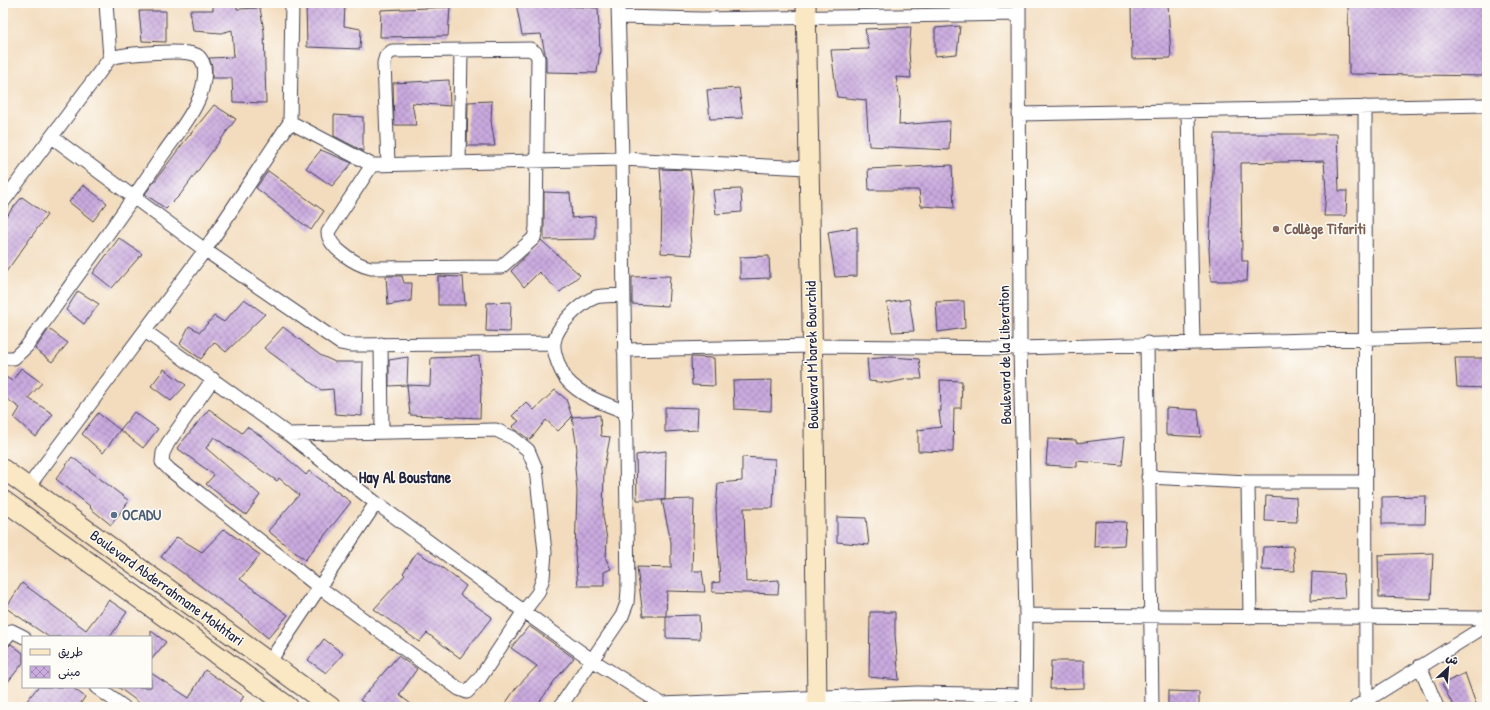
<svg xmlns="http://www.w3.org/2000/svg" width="1490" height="710" viewBox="0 0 1490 710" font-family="'Patrick Hand','Playpen Sans Arabic',sans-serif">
  <defs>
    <pattern id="building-cross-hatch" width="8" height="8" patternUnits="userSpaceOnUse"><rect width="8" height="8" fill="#caaadf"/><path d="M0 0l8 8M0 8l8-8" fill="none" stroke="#a48ab6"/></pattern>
  </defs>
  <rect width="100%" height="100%" fill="#fdfcf7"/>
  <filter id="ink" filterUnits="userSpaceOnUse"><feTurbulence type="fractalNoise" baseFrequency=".025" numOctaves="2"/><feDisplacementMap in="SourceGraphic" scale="8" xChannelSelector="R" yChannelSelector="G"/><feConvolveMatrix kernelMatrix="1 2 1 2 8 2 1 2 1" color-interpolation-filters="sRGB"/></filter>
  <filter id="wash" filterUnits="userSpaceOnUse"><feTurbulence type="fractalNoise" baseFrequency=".012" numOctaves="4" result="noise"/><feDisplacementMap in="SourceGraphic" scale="16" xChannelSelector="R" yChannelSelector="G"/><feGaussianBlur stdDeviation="0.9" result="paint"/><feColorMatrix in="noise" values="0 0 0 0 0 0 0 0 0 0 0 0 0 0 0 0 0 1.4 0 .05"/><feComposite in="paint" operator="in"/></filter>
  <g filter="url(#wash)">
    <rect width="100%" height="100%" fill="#f3dcbd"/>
    <g id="blocks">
      <path fill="url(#building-cross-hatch)" d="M213,3h24v6l23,-1 4,23 2,72 -33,-1 -1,-24h-20v-12l-3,-8 25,-1 -2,-27 -11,3 -28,-2 -3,-21h23z
        M306,3h39l-1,23 17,3 -1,20 -53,-2z
        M516,3l82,5 2,42 -3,23 -51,-1v-14l-5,-24 -19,1z
        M1131,3h37l3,55 -39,1z
        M1348,3h139v73l-138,-2z
        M450,7l-2,29 -68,1 1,-27z
        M139,11h27v31l-24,-1z
        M960,26l-3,28 -22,2v-28z
        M911,27l-2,25 2,26 -15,-1 4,23 -1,25 51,-4 -1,29 -80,-4 -3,-46 -29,-3 -6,-47 38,-1 -4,-20z
        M449,80l1,26 -38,-3 4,22h-22l-1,-42z
        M739,88l4,30 -33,1 -3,-29z
        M492,101l-1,20 4,25h-28l1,-44z
        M214,105l22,14 -56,76 -14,14 -21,-15 39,-52z
        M334,115l29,2v34l-29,-15z
        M1215,134h122l2,57h8l-1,25h-22l2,-25 -2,-30 -83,2 1,98h6l-1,20h-36l-2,-32z
        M321,150l31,13 -20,23 -26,-18z
        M952,165l2,43 -33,-2 -2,-16h-50l-1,-21z
        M660,169l30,1 3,20 -3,44 2,21 -31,-2 1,-58z
        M268,171l56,40 -13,19 -55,-42z
        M83,185l24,18 -14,18 -24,-19z
        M741,189l1,23 -26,2 -3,-24z
        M544,192l26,1 2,25 23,-2v23l-51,1z
        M22,197l25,18 -44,61v-56z
        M857,227v49l-22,1 -7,-45z
        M119,238l23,16 -30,34 -19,-15z
        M541,240l39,35 -20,17 -21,-20 -15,15 -13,-16z
        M769,256l1,22 -30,1v-22z
        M386,276h16l2,7h8l-1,18 -23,4z
        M438,276l25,1 2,28h-27z
        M670,276l-2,30 -36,-2v-27z
        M78,291l21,13 -15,20 -18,-14z
        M244,299l21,15 -39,38 -12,-10 -13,17 -21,-15 9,-18 11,6 14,-16 10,6z
        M909,299l5,32 -22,1 -5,-29z
        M964,301l1,27 -27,4 -2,-30z
        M511,302l-1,30 -24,-1 1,-28z
        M283,327l37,28 15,7h28l-1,54 -27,-2 -2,-25 -12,1 -57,-42z
        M49,329l19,14 -16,19 -17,-13z
        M479,356l2,31 -1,31 -70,-3 -3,-30 23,1 1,-28z
        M408,357l-1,28 -18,1v-26z
        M691,357l23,1 1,28 -23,-1z
        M891,357l28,2 3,20h-14l-19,4 -20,-2 -2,-22z
        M1455,358h29l2,30 -29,-1z
        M21,368l21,15 -14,15 25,16 -17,23 -22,-19 6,-10 -17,-12v-21l9,6z
        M164,369l22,16 -15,16 -20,-15z
        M772,380l-1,31 -37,-2 -1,-28z
        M940,380l22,1 -1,27h-7l-1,44 -35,-1v-21l23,-3 -2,-16h2z
        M555,390l11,9 6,18 -14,14 -12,-11 -16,20 -18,-13 7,-6 -7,-5 14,-14 8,8z
        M665,407l33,1 -1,22 -32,2z
        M1166,408l32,2 3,27 -35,-2z
        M209,409l33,24 5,-6 17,11 42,37 3,-4 42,31 -46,58 -37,-29 31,-36 -20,-17 -2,3 -63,-44 -8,11 54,47 -14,20 -40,-31 8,-9 -37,-27z
        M134,412l24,17 -15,19 -23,-18z
        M98,413l22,17 -17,23 -21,-19z
        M600,415l1,21 9,1 -6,31 -1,48 4,23 -1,20 5,10 -7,3v14h-26l-3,-32 2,-62 -2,-24 2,-19 -5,-32z
        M1125,437l-3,28 -45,-4v6l-31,-2 2,-26 28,1v3z
        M666,451l-1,49h-28l-1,-45z
        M72,457l57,44 -18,24 -21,-17 1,-1 -35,-28z
        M742,457l33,2 -2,49h-29l2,74 33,-2 -1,14 -66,-2v-9l8,-1 -4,-73 2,-26 24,-2z
        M1266,496l30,2 1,24 -32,-1z
        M1426,496l-1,28h-43v-27z
        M694,499l-2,72h10l3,21 -38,-1 -1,25h-23l-6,-49 34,1v-26l-9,-42z
        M837,517l29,1 3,27 -32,-3z
        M1095,521l31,1 -2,23 -30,2z
        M224,529l36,26 -20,24 48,36 -20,23 -25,-21 -82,-60 16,-20 25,15z
        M1293,546l2,25 -33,-1 1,-23z
        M417,552l27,17 22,17 -6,9 32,22 -32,41 -33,-25 -8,9 -45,-33 31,-34 -2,-2z
        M1433,553l-2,46 -52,-2 -1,-42z
        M1312,572l31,2 2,24 -34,2z
        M22,583l64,47 23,-30 18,12 -17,25h-61l-43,-29z
        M870,612h25v23l4,45 -30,-3z
        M699,615l1,24 -34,-1v-22z
        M529,626l45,32 -19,22 -19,27h-33l13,-19 21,-22 -26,-18z
        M151,631l15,11 -15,18z
        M324,639l19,15 -17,19 -18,-13z
        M11,644l12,9v10l-20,25v-37z
        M398,656l19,13 -18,26 16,12h-44l-11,-7z
        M1051,661h33v27l-34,1z
        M205,670l39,26 -7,11h-92l-27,-20h33v-14l38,25z
        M1465,673l12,34h-23l-12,-23z
        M38,687h34l13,10 -7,10h-56z
        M1168,691l31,1v15h-31z"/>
    </g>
  </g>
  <g filter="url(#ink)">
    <use href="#blocks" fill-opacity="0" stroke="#413e4e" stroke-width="1"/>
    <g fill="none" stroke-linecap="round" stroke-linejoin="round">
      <defs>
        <path id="street" d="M106,3l4,55
          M1019,3l1,345 6,267 -1,92
          M619,17l83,2 317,-5
          M1365,107l1,593
          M1188,111l5,232
          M1019,114l468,-9
          M290,122l82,43 250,-6 186,9
          M52,137l153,113 135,93 10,2 204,-2
          M459,163l2,-112
          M372,165l-44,67c0,16 29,33 43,36l130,-1 33,-29 2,-10 2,-170 -2,-5 -6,-4 -138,2 -6,5 -2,7 4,100
          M3,202l107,-144c14,-4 77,-10 88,-2 2,1 4,5 5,7 4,10 0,24 -3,33 -9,23 -28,44 -41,64 -42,63 -88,124 -132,186l-13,12h-11
          M624,295c-9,1 -20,0 -28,2 -16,6 -40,29 -42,46 -1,10 7,30 13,37 15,17 39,24 59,32
          M145,331l143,103 88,69 161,118 55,39 70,44 255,-11 108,2
          M1147,343l5,364
          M381,344l1,88
          M624,350l187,-4 209,2 467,-13
          M213,379l-45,64 -5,10 -1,9 8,8 149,117 140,102 8,3 13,-14 44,-67 14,-18 5,-15 2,-26 -9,-83 -8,-19 -15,-12 -17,-8 -208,4
          M1148,477l100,5h117
          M1248,482l2,135
          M28,487l177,-237 85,-128 2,-119
          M1026,615l461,3
          M3,641l9,-10 12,6
          M270,661l106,-158
          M1420,666l17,41
          M96,687l28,20
          M560,707l62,-91 5,-13 1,-13 -6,-431 -4,-156
          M1356,707l131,-82"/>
        <path id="secondary" d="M806,3l8,423 3,281
          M3,469l328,238
          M3,500l286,207"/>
      </defs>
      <use href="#street" stroke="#413e4e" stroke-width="15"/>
      <use href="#secondary" stroke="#413e4e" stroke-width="21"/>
      <use href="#street" stroke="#fff" stroke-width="13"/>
      <use href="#secondary" stroke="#fae7c3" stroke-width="19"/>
    </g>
  </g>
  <circle fill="#8d6e63" stroke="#fdfcf7" stroke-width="1.5" cx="1276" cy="229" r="4"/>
  <circle fill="#5c6f8a" stroke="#fdfcf7" stroke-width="1.5" cx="114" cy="515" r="4"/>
  <g text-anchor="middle" stroke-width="3" stroke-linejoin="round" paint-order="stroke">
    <g font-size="15" font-weight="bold" fill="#785e54" stroke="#fdfcf7" text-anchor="start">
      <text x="1284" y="234">Collège Tifariti</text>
    </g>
    <g font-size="15" fill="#22223b" stroke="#fdfcf7">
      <text transform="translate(812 355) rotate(-91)" y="5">Boulevard M'barek Bourchid</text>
      <text transform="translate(1005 355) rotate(-91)" y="5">Boulevard de la Liberation</text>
      <text transform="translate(167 588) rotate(36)" y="5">Boulevard Abderrahmane Mokhtari</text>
    </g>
    <g font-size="15" font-weight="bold" fill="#4e5e75" stroke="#fdfcf7" text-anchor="start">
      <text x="122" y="520">OCADU</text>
    </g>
    <g font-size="16" font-weight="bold" fill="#22223b" stroke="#fdfcf7">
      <text x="405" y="483">Hay Al Boustane</text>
    </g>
  </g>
  <rect width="1490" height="710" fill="none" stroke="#fdfcf7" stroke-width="16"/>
  <rect x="22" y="636" width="130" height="52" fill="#fdfcf7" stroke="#a5a5ac"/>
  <rect x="30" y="649" width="20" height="6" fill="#fae7c3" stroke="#a5a5ac"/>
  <text x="58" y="656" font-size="12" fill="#22223b">طريق</text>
  <rect x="30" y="666" width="20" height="12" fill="url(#building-cross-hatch)" stroke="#a5a5ac"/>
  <text x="58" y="676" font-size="12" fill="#22223b">مبنى</text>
  <g transform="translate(1448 668) rotate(26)" stroke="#fdfcf7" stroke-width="3" paint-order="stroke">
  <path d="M0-3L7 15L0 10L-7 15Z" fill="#22223b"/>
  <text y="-6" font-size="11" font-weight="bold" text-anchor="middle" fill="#22223b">ش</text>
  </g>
</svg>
